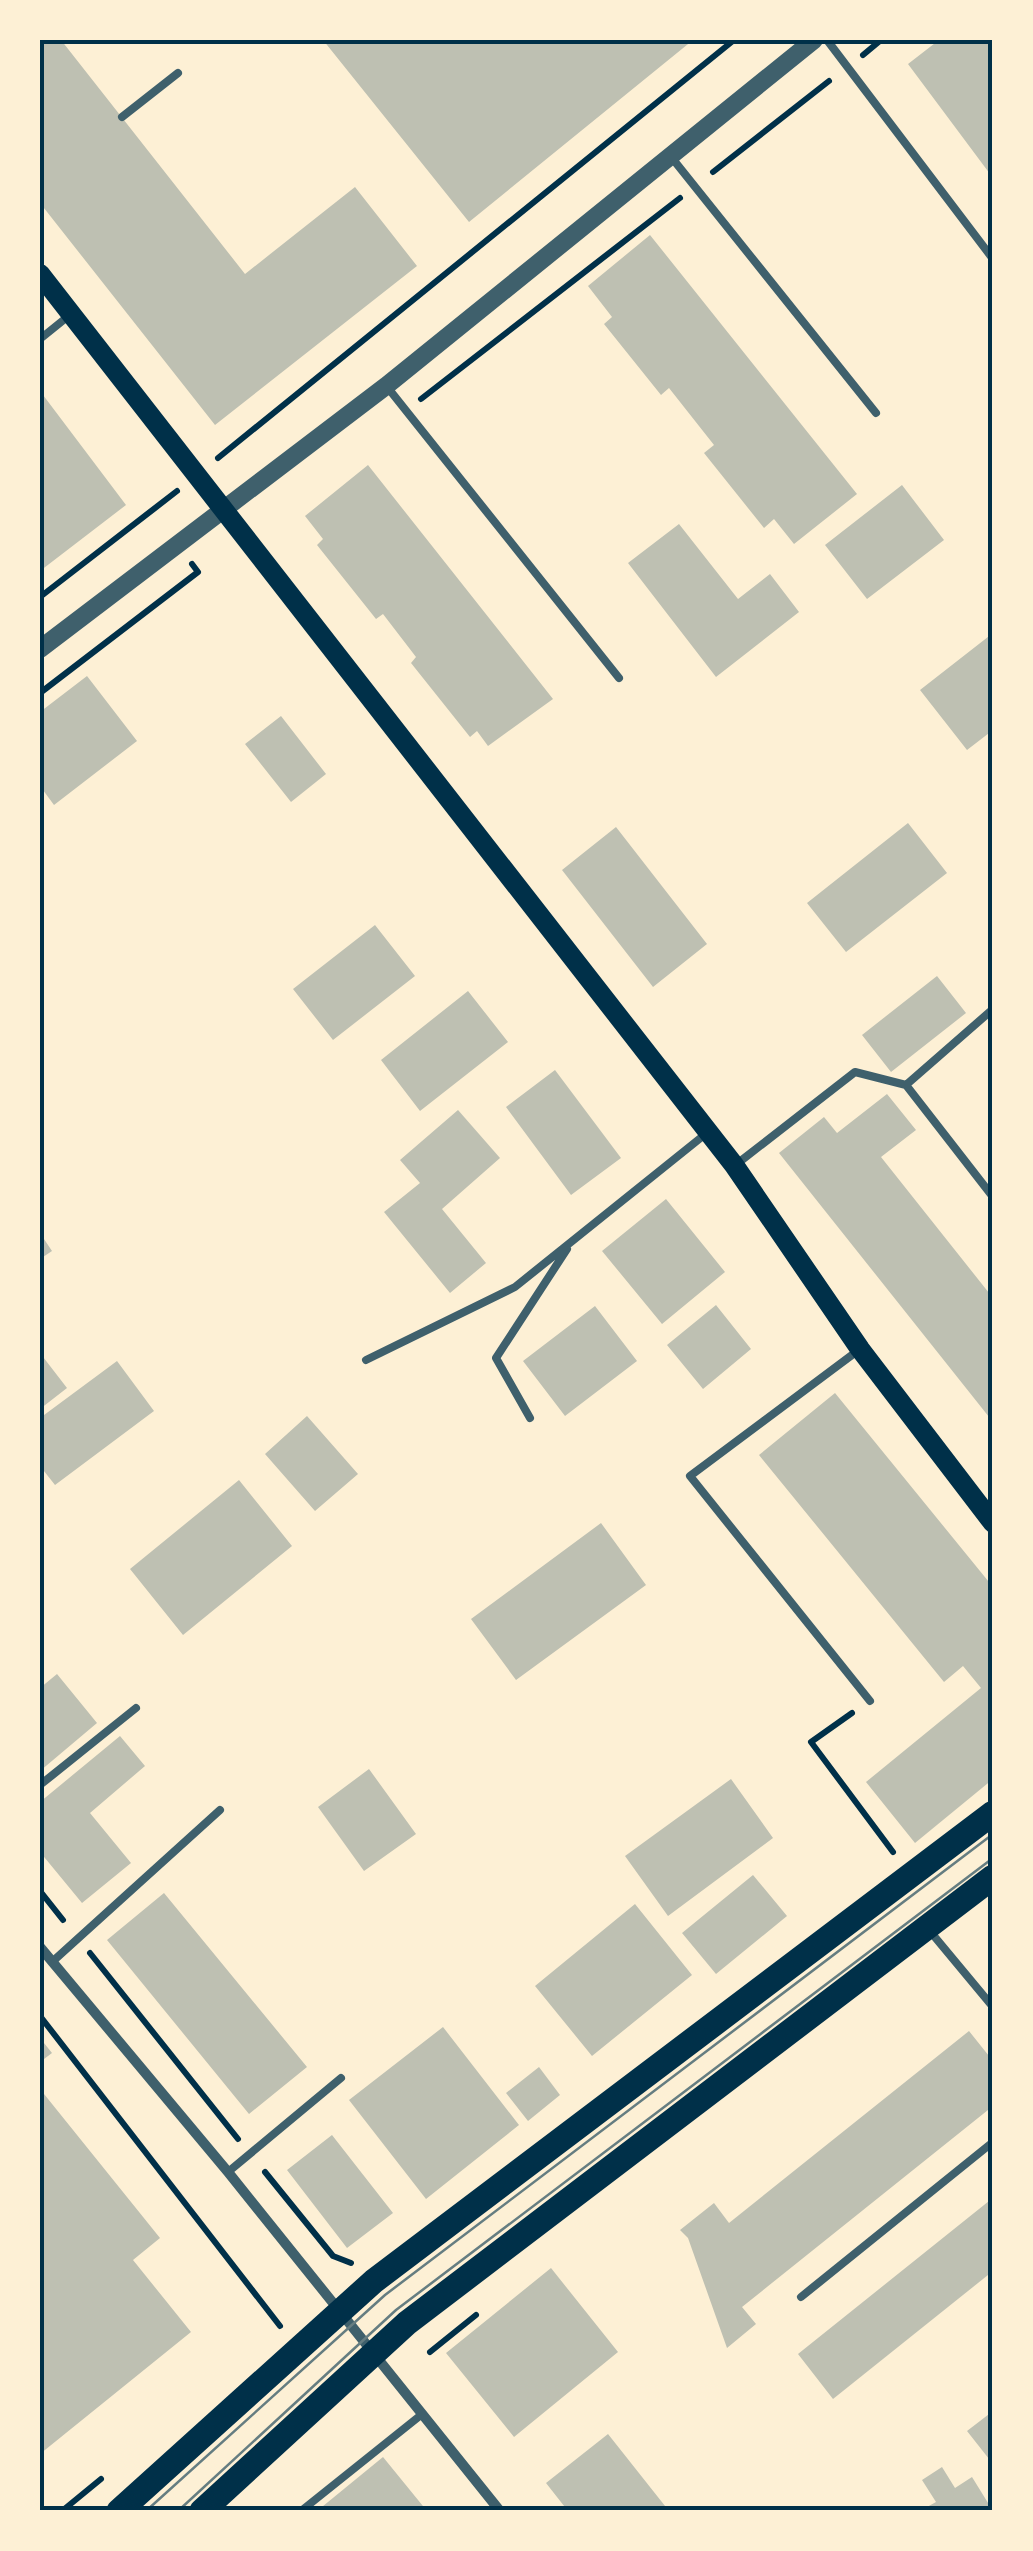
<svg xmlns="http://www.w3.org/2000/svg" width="1033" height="2551" viewBox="0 0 1033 2551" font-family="'Golos Text',sans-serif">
  <rect width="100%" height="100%" fill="#fdf0d5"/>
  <path fill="#bec0b2" d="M40,40h21l184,234 110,-87 62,79 -202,159 -175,-222z
    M323,40h370l-224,182z
    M939,40h51l3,4v134l-85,-114z
    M650,235l207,259 -63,50 -20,-25 -10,9 -60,-75 10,-8 -45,-57 -8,7 -57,-71 8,-7 -24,-31z
    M40,391l86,114 -86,66z
    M368,465l185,234 -65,47 -11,-15 -7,6 -59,-74 5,-6 -33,-43 -7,5 -59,-74 6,-6 -18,-23z
    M902,485l42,55 -77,59 -42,-54z
    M679,524l59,75 32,-25 29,38 -83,65 -88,-114z
    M993,633v97l-26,20 -47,-60z
    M87,676l50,65 -83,64 -14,-19v-74z
    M281,716l45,58 -35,28 -46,-58z
    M908,823l39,50 -101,79 -39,-49z
    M616,827l91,117 -54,43 -91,-117z
    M375,925l40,51 -82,64 -40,-51z
    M937,976l29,37 -75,59 -29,-37z
    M468,991l40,51 -88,69 -39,-51z
    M555,1070l66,88 -50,37 -65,-88z
    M887,1094l29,36 -35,27 112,141v124l-214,-269 45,-36 13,16z
    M458,1110l42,48 -58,51 44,54 -36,30 -66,-81 36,-29 -20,-23z
    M666,1199l59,73 -63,52 -60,-73z
    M40,1233l12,18 -12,8z
    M716,1305l35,44 -48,40 -36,-44z
    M595,1306l42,55 -72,55 -42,-55z
    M40,1353l27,35 -27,21z
    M117,1361l37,50 -99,74 -15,-19v-48z
    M835,1393l158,194v192l-78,64 -49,-61 115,-94 -18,-22 -19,16 -185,-227z
    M307,1416l51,58 -43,37 -50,-57z
    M239,1480l53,66 -109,89 -53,-66z
    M601,1523l45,62 -130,95 -45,-61z
    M57,1674l40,49 -57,48v-83z
    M120,1736l25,30 -55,47 41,50 -49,40 -42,-51v-50z
    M369,1769l47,65 -52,37 -46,-64z
    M731,1779l42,59 -105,78 -43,-60z
    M753,1875l34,41 -71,58 -34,-41z
    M164,1893l143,174 -58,47 -142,-174z
    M635,1904l57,71 -100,81 -57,-70z
    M443,2027l76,98 -93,74 -77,-99z
    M969,2031l24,30v45l-251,201 14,17 -29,24 -39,-110 -8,-8 34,-27 15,20z
    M40,2038l12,15 -12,9z
    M539,2067l21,28 -32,26 -22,-28z
    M40,2089l120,149 -27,22 58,72 -151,122z
    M332,2135l61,78 -46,35 -60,-78z
    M989,2201l4,5v65l-160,128 -35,-45z
    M551,2268l67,84 -104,85 -68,-84z
    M993,2411v53l-26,-33z
    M608,2434l61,77h-101l-22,-28z
    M383,2457l44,54h-110z
    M942,2467l13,21 17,-11 21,34h-63l-3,-4 9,-5 -14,-22z"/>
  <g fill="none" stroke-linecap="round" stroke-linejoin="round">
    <path stroke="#003049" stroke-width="6" d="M863,55l18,-15
      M713,172l116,-91
      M421,399l259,-201
      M218,458l516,-418
      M40,597l137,-106
      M40,693l158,-121 -6,-8
      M852,1713l-41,29 82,110
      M40,1891l23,29
      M90,1953l148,186
      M40,2016l240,310
      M265,2172l68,84 18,7
      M430,2352l46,-37
      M62,2511l39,-32"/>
    <path stroke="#3f606c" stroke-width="8" d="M827,40l166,219
      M122,117l56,-44
      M672,158l204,255
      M40,339l31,-25
      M388,388l231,290
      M906,1085l87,112
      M738,1163l117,-91 51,13 87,-76
      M860,1349l-170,127 180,225
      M366,1360l149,-73 193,-155
      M530,1418l-34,-60 71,-109
      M40,1785l96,-77
      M929,1930l64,77
      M52,1962l168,-152
      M228,2172l113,-94
      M801,2297l192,-155
      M301,2511l120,-96"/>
    <path stroke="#3f606c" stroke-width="10" d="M40,1947l188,225 272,339"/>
    <path stroke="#3f606c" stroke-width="18" d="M40,649l346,-263 428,-346"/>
    <path stroke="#003049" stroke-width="20" d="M40,274l694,891 126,184 133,174"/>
    <path stroke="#003049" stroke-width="25" d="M119,2511l255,-230 619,-468
      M202,2511l205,-188 586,-446"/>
    <path stroke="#657d81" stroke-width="2.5" d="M146,2511l239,-216 608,-461
      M178,2511l218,-201 597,-452"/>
  </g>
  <rect width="1033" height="2551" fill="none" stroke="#fdf0d5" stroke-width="85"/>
  <rect x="42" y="42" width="948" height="2466" fill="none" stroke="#003049" stroke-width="4"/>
</svg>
